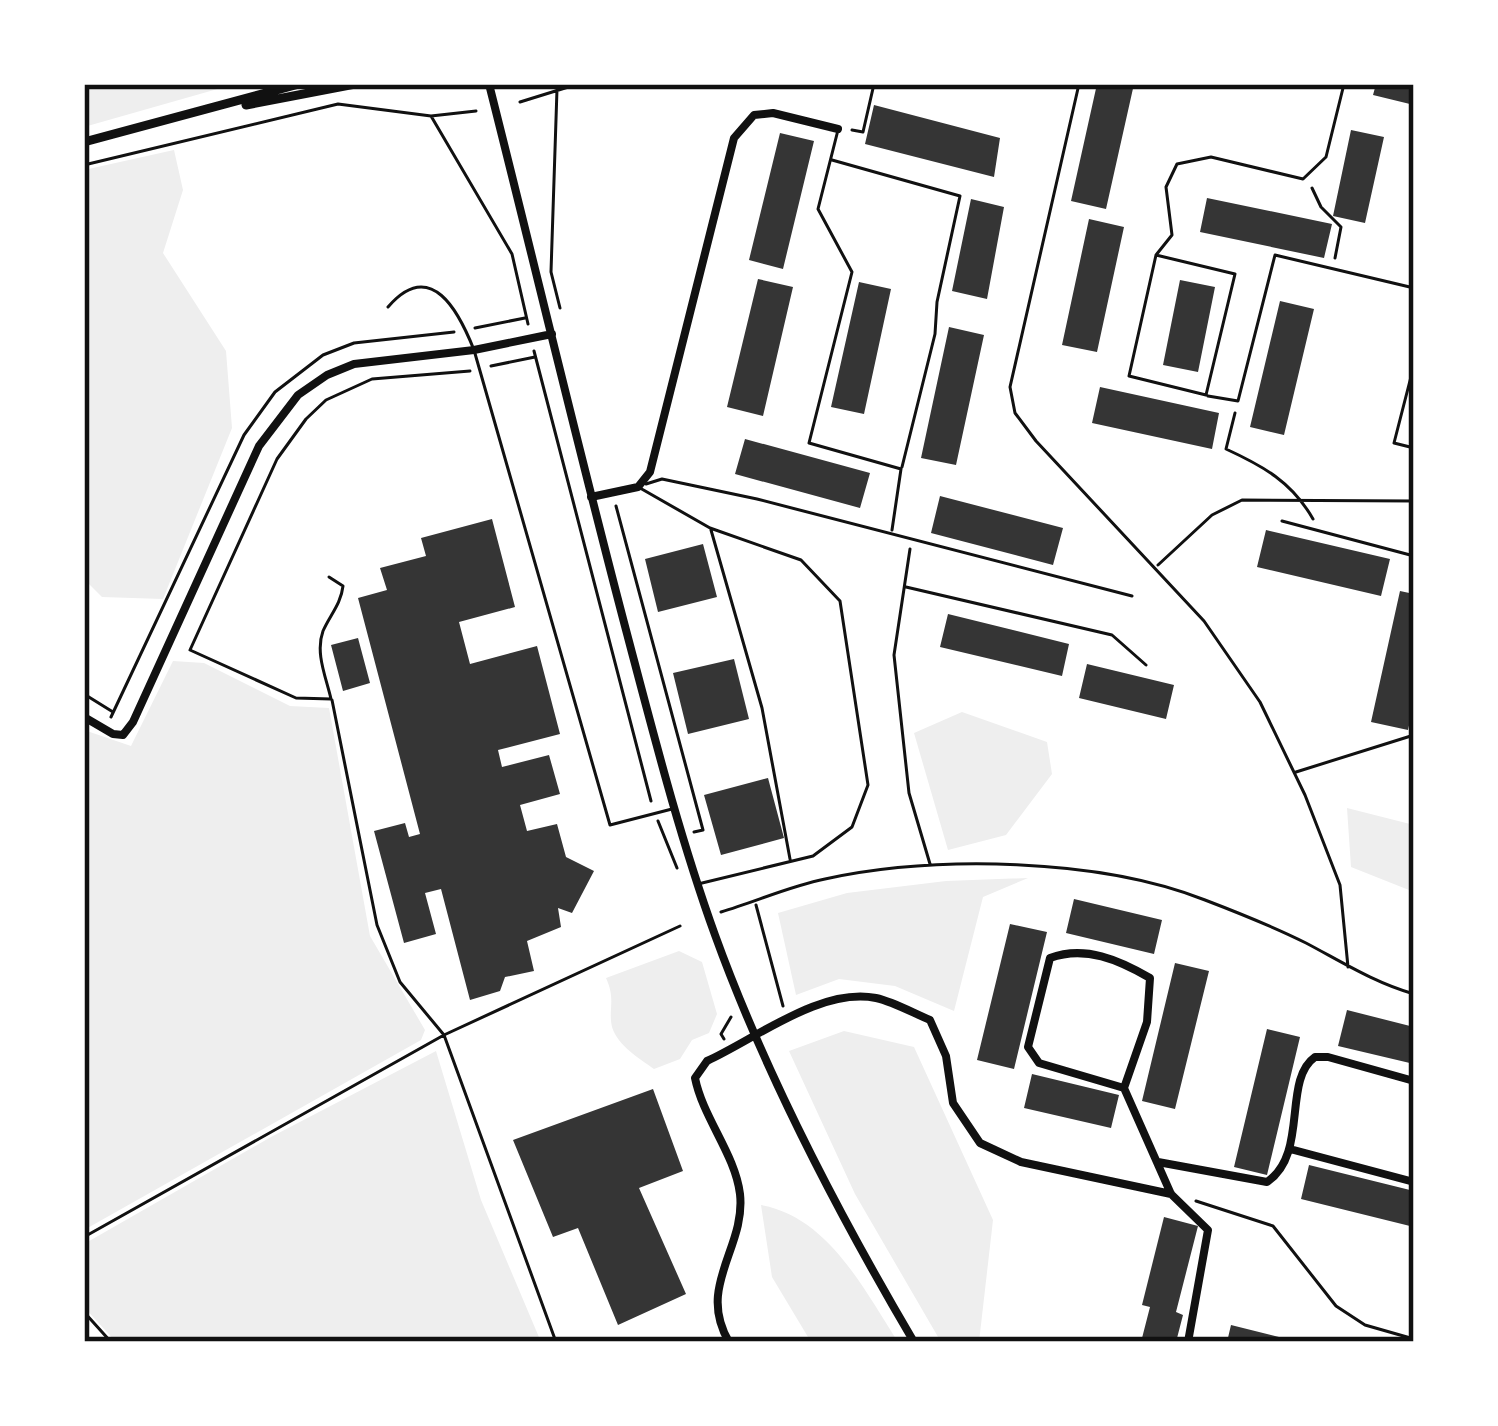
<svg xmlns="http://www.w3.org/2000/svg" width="1498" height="1426" viewBox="0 0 1498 1426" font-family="'Asap Condensed',sans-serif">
  <rect width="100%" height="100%" fill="#fff"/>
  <path fill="#eee" d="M84,84h151l-151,43z
    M174,150l9,40 -20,63 63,98 6,77 -69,171 -61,-2 -18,-18v-409z
    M173,661l31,2 86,43 39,2 41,228 55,94 -4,10 -337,190v-500l47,16z
    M962,712l85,30 5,32 -46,61 -58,15 -34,-117z
    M1347,808l67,17v67l-63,-25z
    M1028,878l-45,19 -29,114 -59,-25 -56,-7 -43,16 -18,-82 69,-20 99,-12z
    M679,951l23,11 15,52 -8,19 -17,7 -12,19 -26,10c-15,-11 -36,-23 -42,-42 -4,-18 4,-27 -6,-49z
    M844,1031l70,16 79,173 -14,122h-38l-86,-148 -66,-143z
    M436,1051l45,149 60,142h-425l-32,-35v-63l187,-107z
    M761,1205c67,12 102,83 137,137h-87l-39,-65z"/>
  <path fill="#353535" d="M1097,84h37l-28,125 -35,-8z
    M1376,84h38v21l-41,-10z
    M874,105l126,33 -6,39 -129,-33z
    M1351,130l33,7 -19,86 -32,-7z
    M780,133l34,8 -31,128 -34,-9z
    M1207,198l125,26 -8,34 -124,-26z
    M971,199l33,8 -17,92 -35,-8z
    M1089,219l35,8 -27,125 -35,-7z
    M758,279l35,8 -30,129 -36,-9z
    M1180,280l35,7 -17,85 -35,-7z
    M859,282l32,7 -27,125 -33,-7z
    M1280,301l34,8 -30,126 -34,-8z
    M949,327l35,8 -28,130 -35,-7z
    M1100,387l119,26 -7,36 -120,-26z
    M745,439l125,34 -10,35 -125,-34z
    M940,496l123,32 -10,37 -122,-32z
    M492,519l23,88 -56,15 11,42 67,-18 23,88 -62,16 4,17 47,-12 11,39 -40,11 7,26 30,-7 9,33 28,14 -22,42 -14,-5 3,19 -34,14 7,30 -29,6 -5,14 -30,9 -29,-111 -16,4 11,41 -32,9 -30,-112 31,-8 4,14 11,-3 -62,-236 29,-8 -7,-22 46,-12 -5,-18z
    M1266,530l124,29 -9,37 -124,-29z
    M703,544l14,53 -59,15 -13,-53z
    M1400,591l14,3v109l-6,27 -37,-8z
    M948,614l121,30 -7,32 -122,-29z
    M358,638l12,45 -27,8 -12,-46z
    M734,659l15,60 -61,15 -15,-61z
    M1087,664l87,21 -8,34 -87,-21z
    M768,778l16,60 -63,17 -17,-60z
    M1074,899l88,21 -8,34 -88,-21z
    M1010,924l37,8 -33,137 -37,-9z
    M1175,963l34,8 -34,138 -33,-8z
    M1347,1010l67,17v37l-76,-18z
    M1267,1029l33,8 -33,138 -33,-8z
    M1032,1074l87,21 -8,33 -87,-20z
    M653,1089l30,82 -44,17 47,106 -68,31 -40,-97 -25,9 -40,-97z
    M1309,1165l105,26v36l-113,-28z
    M1164,1217l34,9 -22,86 7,3 -7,27h-35l9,-35 -8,-2z
    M1231,1325l60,15v2h-64z"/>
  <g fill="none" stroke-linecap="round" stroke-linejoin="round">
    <path stroke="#111" stroke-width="3" d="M1079,84l-69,303 5,26 21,28 168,180 56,81 45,93 35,90 8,82
      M557,89l-6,183 9,36
      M520,102l58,-18
      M431,116l81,138 16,70
      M852,130l11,2 11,-48
      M84,165l254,-61 93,12 45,-5
      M1312,188l9,19 20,20 -6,31
      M475,328l50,-10
      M534,351l117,450
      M491,366l44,-9
      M1235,413l-9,36c37,17 66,33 87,70
      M616,506l87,324 -9,2
      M910,549l-16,106 15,138 21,71
      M1158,565l54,-50 30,-15 172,1
      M329,577l14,9c-2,18 -13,29 -20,45 -8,22 3,46 8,68l-35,-1 -106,-48 87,-191 29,-40 20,-19 46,-21 98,-8
      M906,587l206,48 34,30
      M84,694l29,18
      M332,700l45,225 23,57 44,53 112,307
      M111,717l133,-282 31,-43 48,-37 31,-12 100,-11
      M1296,772l118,-37
      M658,821l19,47
      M756,905l27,101
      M721,912c34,-10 69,-26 104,-33 111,-24 274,-21 380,21 34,13 69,27 101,43 36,19 69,40 108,51
      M724,1039l-3,-5 10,-17
      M1196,1201l77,25 63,80 29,19 49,14
      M84,1237l360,-202 236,-109
      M84,1312l27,30"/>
    <path stroke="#111" stroke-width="3" d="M838,130l-20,79 34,63 -43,171 92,26 -9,61
      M832,160l128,36 -23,106 -2,32 -33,133
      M1156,255l79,19 -29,121 -77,-19 27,-121 16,-20 -6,-48 11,-23 34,-7 92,22 23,-22 18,-73
      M388,307c43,-50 71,5 86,43l136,475 62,-16
      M1414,365l-20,78 20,5
      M1208,396l30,5 37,-146 139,33
      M646,484l16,-5 95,20 375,97
      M640,488l70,40 91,32 39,41 28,184 -16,42 -39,29 -115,28
      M1282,521l132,35
      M711,530l51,178 28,151"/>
    <path stroke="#111" stroke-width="8" d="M489,84c46,182 89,364 137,546 27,102 53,205 89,305 51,141 123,278 199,407
      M591,497l47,-10 12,-15 84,-334 20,-23 19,-2 65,16
      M84,717l29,17 10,1 10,-13 126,-276 39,-51 29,-20 27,-11 120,-14 78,-16
      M1124,1088l-85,-25 -11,-16 22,-89c35,-13 69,2 100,20l-3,44 -23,66 47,106 37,36 -20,112
      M1290,1149l124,33
      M1158,1162l109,20c42,-28 15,-102 48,-125h13l86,24
      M729,1342c-33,-56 17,-94 11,-148 -5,-40 -37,-76 -45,-116l12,-17c50,-23 114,-74 169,-63 18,4 37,15 54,22l16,36 7,47 27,40 41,19 150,32"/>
    <path stroke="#111" stroke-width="9" d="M246,105l109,-21
      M84,142l215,-58"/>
  </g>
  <rect width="1498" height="1426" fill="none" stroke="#ffffff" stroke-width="174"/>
  <rect x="87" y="87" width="1324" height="1252" fill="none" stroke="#111" stroke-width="4.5"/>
</svg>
